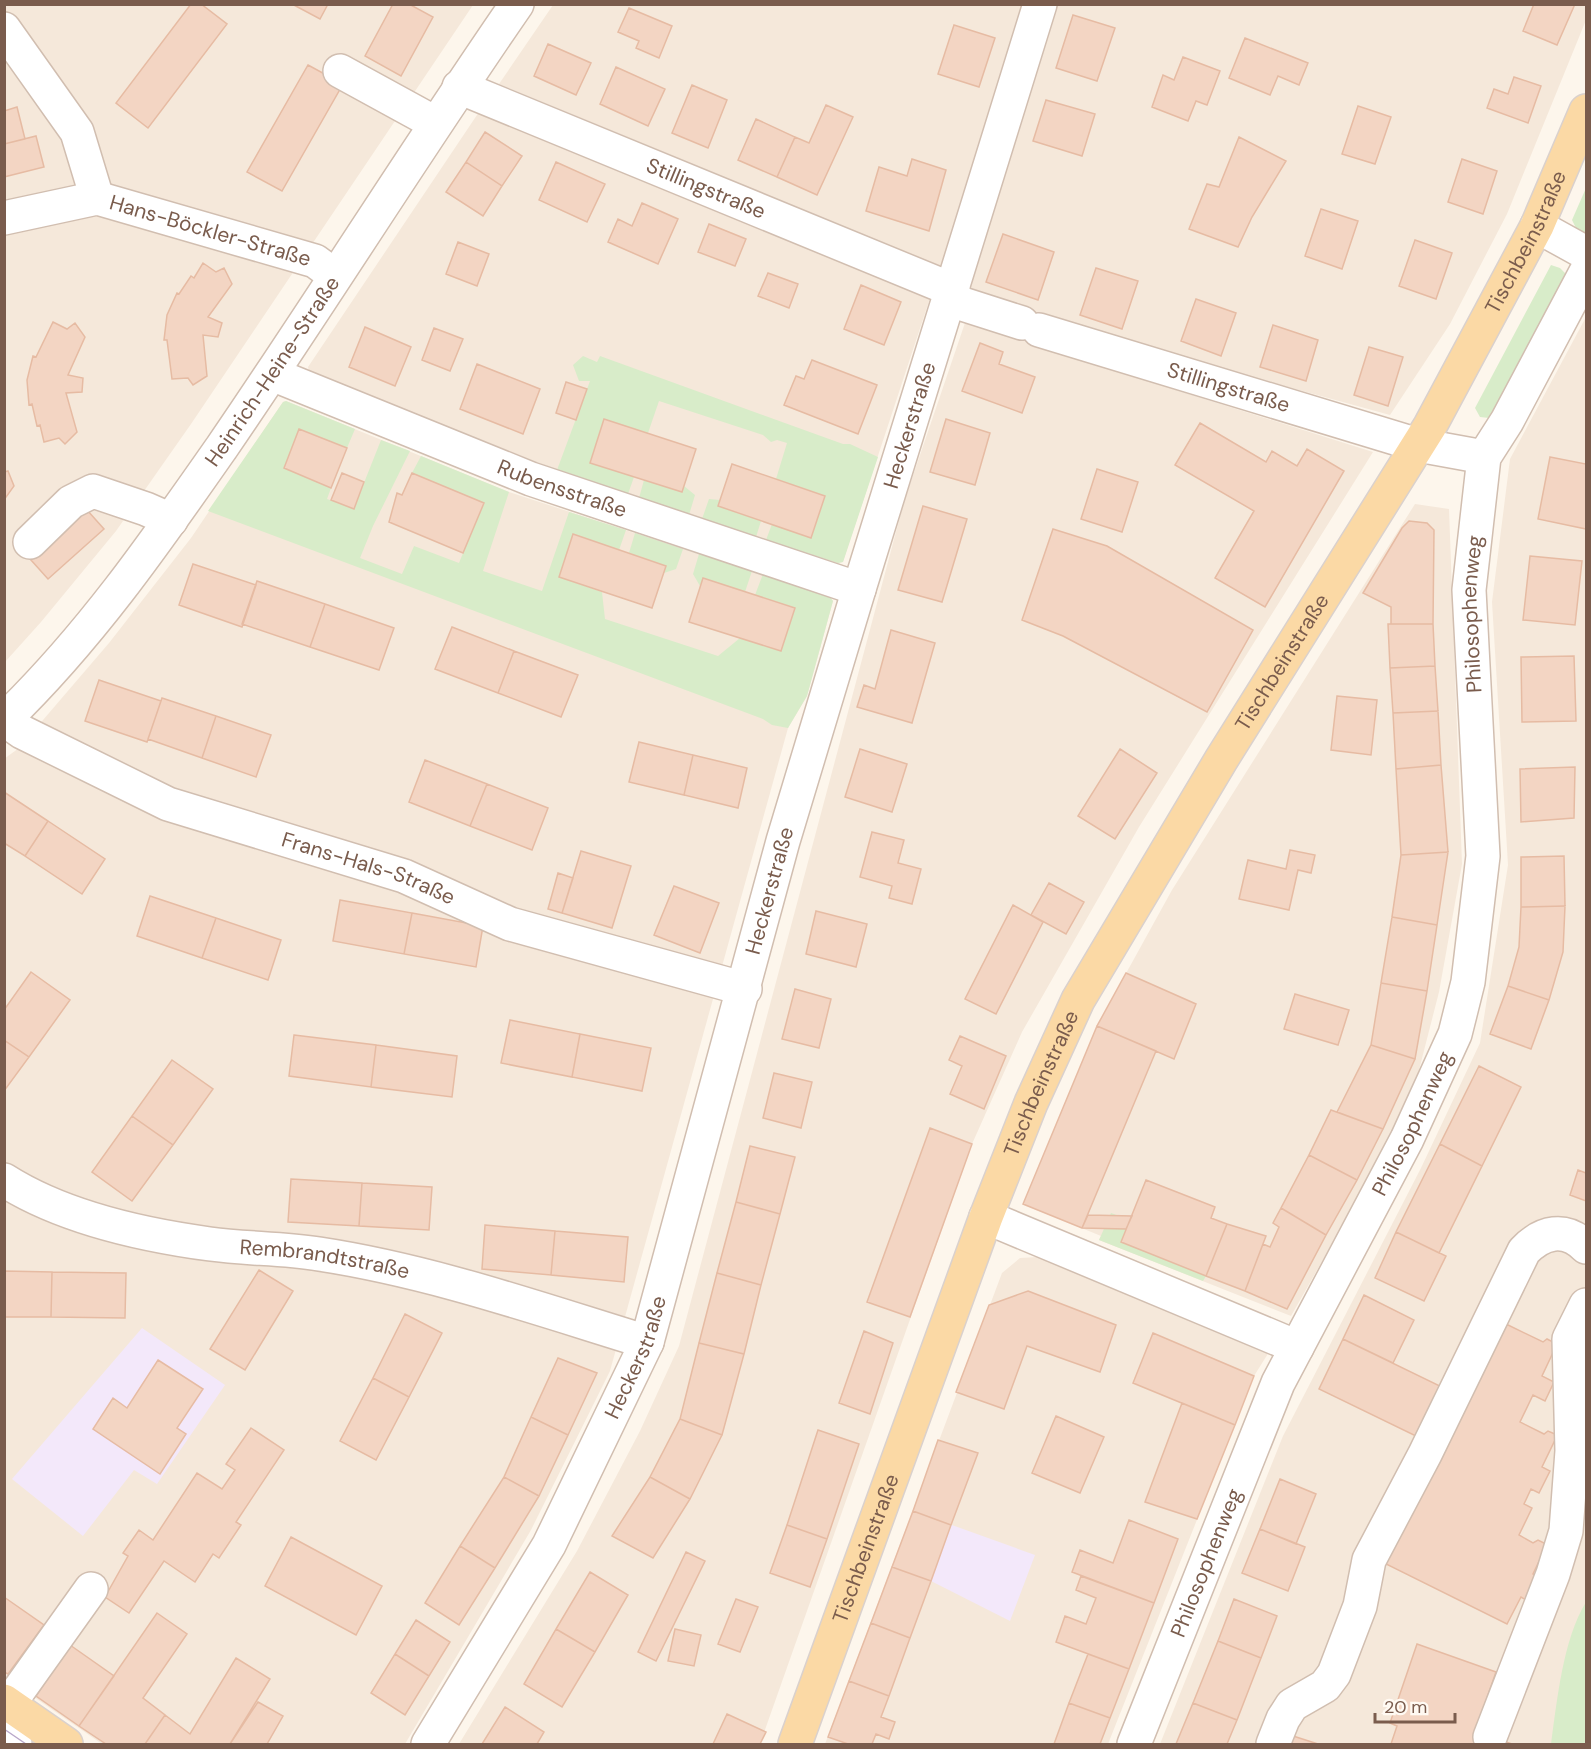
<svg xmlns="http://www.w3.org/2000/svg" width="1591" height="1749" viewBox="0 0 1591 1749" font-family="'DM Sans',sans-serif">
  <rect width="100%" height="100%" fill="#fdf6ec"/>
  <path fill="#f5e8da" d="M5,5h468l-282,419 -75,107 -75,91 -36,40z
    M553,5h1033v15l-79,194 -57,110 -60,91 -288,-79 -136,-42 -27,-28 -440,-182z
    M481,109l450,186 -88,267 -5,1 -72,-23 -209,-70 -248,-99 -1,-4z
    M967,317l136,50 270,85 -234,375 -117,205 -50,112 -212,600h-301l118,-193 63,-120 39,-85 225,-844z
    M1586,317v1427h-426l123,-308 138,-268 59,-125 28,-178 -16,-263 18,-143z
    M286,401l223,91 321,105 3,4 -26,95 -19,32 -178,643 -79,159 -126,214h-303l-97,-67 -1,-918 15,-11 90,-105 82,-105 92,-136z
    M1415,504l34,5 13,355 -23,128 -20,78 -35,82 -93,164 -192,-76 2,-4 -78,-32 74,-178 75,-136z
    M1038,1257l231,95 -15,24 -146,368h-283l177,-471 18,-15z"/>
  <path fill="#f3e8fa" d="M142,1328l83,57 -68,99 -23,-14 -51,66 -71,-57z
    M913,1511l122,44 -25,66 -79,-40 -39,-14z"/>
  <path fill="#d8ecc9" d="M1586,188v44h-8l-6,-12z
    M1551,265l9,3 7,7 -78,143 -9,-1 -5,-9z
    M583,356l14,6 3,-6 243,88h7l28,13 -35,105 -5,1 -72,-23 6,-16 39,13 14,-41 -49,-17 11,-36 -10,-3 -6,2 -8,-7 -104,-34 -11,32 -44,-13 -14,42 44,15 -6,17 -71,-24 33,-89h-11l-6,-16z
    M286,401l69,28 -8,19 -48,-19 -15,39 47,20 -4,11 27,9 27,-68 29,11 -37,75 -13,32 42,16 12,-28 45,17 24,-59 -71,-31 9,-17 88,36 -26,79 59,20 27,-79 57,18 -7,20 -46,-15 -14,42 43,15 3,27 113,37 22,-18 41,13 14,-43 -40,-13 8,-21 67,23 3,4 -26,95 -19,32 -16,-3 -9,-6 -555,-208 75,-109z
    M644,480l38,12 2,-6 11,9 -6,20 -50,-17z
    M709,499l11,1 -2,6 43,15 -5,16 -54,-18z
    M635,533l48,16 -7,20 -12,4 2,-7 -37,-13z
    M699,554l53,17 -7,21 -42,-13 -3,7 -7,-12z
    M1111,1213l19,7 -9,22 85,34 -3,5 -104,-41z
    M1586,1602v142h-35c6,-43 12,-105 35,-142z"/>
  <path fill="#f3d5c3" stroke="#e6bba3" stroke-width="1.5" d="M191,4h10l26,20 -79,104 -32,-25z
    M292,4h36l-8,15z
    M393,4h16l24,13 -32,59 -36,-20z
    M1534,4h41l-18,41 -34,-14z
    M629,8l43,18 -13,32 -23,-10 3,-7 -21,-9z
    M1073,15l42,13 -18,53 -41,-13z
    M954,25l41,13 -16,49 -41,-13z
    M1245,38l63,25 -9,22 -21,-9 -8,19 -41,-17z
    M548,44l43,19 -15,32 -42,-19z
    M1183,57l37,14 -13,34 -11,-4 -8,20 -36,-14 11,-32 11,5z
    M308,65l35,19 -61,107 -35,-19z
    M616,67l49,22 -17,37 -48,-22z
    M1514,77l27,9 -13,37 -41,-15 7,-19 14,5z
    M692,85l35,15 -19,48 -36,-15z
    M1046,100l49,14 -13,42 -49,-15z
    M826,105l27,12 -36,78 -40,-18 18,-40 14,6z
    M1358,106l33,11 -16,47 -33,-10z
    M17,107l8,32 -21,5v-33z
    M756,119l39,18 -18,40 -39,-17z
    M485,132l37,24 -20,30 -36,-24z
    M36,136l8,31 -40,10v-33z
    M1239,137l47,24 -34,56 -14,30 -49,-18 18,-45 12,3z
    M912,159l34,11 -17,61 -63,-20 13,-44 28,9z
    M1462,159l35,12 -14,43 -35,-12z
    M466,162l36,24 -19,30 -37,-24z
    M556,162l49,22 -18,38 -48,-22z
    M642,203l36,16 -20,45 -50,-22 10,-23 14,7z
    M1321,209l37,12 -16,48 -37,-13z
    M709,224l37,15 -11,27 -37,-14z
    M1003,234l51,18 -16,48 -52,-18z
    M1415,240l37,13 -16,46 -37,-13z
    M458,242l31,12 -12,32 -31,-12z
    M203,263l13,9 8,-4 8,16 -24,33 14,6 -4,14 -15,-2 4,41 -14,9 -5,-7 -16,1 -5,-39h-3l3,-25 10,-22 2,1 12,-18 3,2z
    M1096,268l42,13 -16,48 -42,-14z
    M768,273l30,11 -9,24 -31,-12z
    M861,285l40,17 -17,43 -40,-16z
    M1196,299l40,14 -15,43 -40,-15z
    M53,322l14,7 8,-6 10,14 -17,38 15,3 -1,14 -16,1 11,39 -12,12 -6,-6 -15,4 -4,-17 -3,1 -5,-22 -3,1 -2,-25 6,-24 3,1z
    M1273,325l45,15 -12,41 -46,-14z
    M365,327l46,20 -16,39 -46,-19z
    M434,328l29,11 -13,32 -28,-11z
    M980,343l23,9 -4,12 36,13 -13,36 -60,-22z
    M1369,347l34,10 -15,49 -34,-11z
    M812,360l65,25 -19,49 -74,-29 12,-29 8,3z
    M477,364l63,25 -17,45 -63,-25z
    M566,382l21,7 -11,31 -20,-7z
    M604,419l92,30 -14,43 -92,-29z
    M946,419l44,14 -15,52 -45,-13z
    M1200,423l66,39 6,-11 25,15 10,-17 37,22 -79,136 -50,-29 39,-67 -79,-46z
    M299,429l48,19 -16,40 -47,-20z
    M1550,457l36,7v65l-48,-10z
    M732,464l93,32 -14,42 -93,-32z
    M1097,469l41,13 -16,50 -41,-13z
    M8,471l6,15 -10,14v-28z
    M342,473l22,9 -10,27 -23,-9z
    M412,473l72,30 -21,50 -74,-31 8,-29 5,2z
    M923,506l44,13 -25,83 -44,-12z
    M87,510l17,19 -56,50 -17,-19z
    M1409,521l18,2 7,7 -1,94h-42v-17l-28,-14 39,-65z
    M1053,529l54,17 146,84 -46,82 -144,-76 -41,-16z
    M573,534l93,32 -14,42 -93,-31z
    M1530,556l52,5 -7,64 -52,-5z
    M193,564l63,21 -14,42 -63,-22z
    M703,578l92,30 -14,43 -92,-29z
    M257,581l68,23 -15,43 -68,-23z
    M325,604l69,24 -15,42 -69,-23z
    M1388,624h45l2,42 -45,2z
    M452,627l62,24 -16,42 -63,-24z
    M891,630l44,13 -23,80 -55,-16 7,-22 11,4z
    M514,651l64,24 -17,42 -63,-24z
    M1574,656l2,65 -54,1 -1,-65z
    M1435,666l3,45 -45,2 -3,-45z
    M99,680l62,21 -14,41 -62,-21z
    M1337,696l40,4 -6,55 -40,-5z
    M162,698l54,18 -14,42 -54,-19z
    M1438,711l3,54 -45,4 -3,-56z
    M216,716l55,19 -15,42 -54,-19z
    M639,742l54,13 -9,40 -55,-13z
    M860,749l47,15 -15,48 -47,-15z
    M1120,749l37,24 -42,66 -37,-23z
    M693,755l54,13 -9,40 -54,-13z
    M425,760l62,24 -17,42 -61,-24z
    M1441,765l7,87 -47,3 -5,-86z
    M1575,767l-1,51 -53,4 -1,-53z
    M487,784l61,24 -16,42 -62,-24z
    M4,792l44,29 -23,35 -21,-13z
    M48,821l57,38 -23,35 -57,-38z
    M872,832l32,8 -6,23 23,6 -9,35 -23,-6 3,-12 -32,-9z
    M1290,850l25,5 -4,18 -13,-3 -9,40 -50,-11 9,-39 38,9z
    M581,851l50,15 -19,62 -50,-15z
    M1448,852l-11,73 -45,-8 9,-62z
    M1564,856l1,50 -44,1v-50z
    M558,873l15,5 -11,35 -14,-4z
    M1049,883l35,19 -18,32 -35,-19z
    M674,886l45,17 -19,50 -46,-18z
    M150,896l66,22 -14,40 -65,-22z
    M340,900l72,13 -8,41 -71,-13z
    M1013,905l30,17 -47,92 -31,-15z
    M1565,906l-2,46 -14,48 -41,-14 11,-39 2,-40z
    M816,911l51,13 -11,43 -50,-13z
    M412,913l71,13 -7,41 -72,-13z
    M1392,917l45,8 -10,66 -46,-8z
    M216,918l65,22 -13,40 -66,-22z
    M31,972l39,28 -41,57 -25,-17v-30z
    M1126,973l70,31 -22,55 -77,-33z
    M1381,983l46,8 -12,68 -44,-14z
    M1508,986l41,14 -18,49 -41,-15z
    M795,989l36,10 -12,49 -37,-9z
    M1295,994l54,16 -11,35 -54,-16z
    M510,1020l70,14 -8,43 -71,-14z
    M1097,1026l59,25 -74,177 -59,-24z
    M580,1034l71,14 -9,43 -70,-14z
    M294,1035l82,10 -5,42 -82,-11z
    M960,1036l46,20 -22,53 -34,-15 12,-28 -13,-6z
    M4,1040l25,17 -25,34z
    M376,1045l81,11 -5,41 -81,-10z
    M1371,1045l44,14 -32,70 -46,-17z
    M172,1060l41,29 -40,56 -41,-29z
    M1479,1066l42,21 -39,79 -42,-22z
    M774,1073l38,9 -11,46 -38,-10z
    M1331,1110l52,19 -26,51 -48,-25z
    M132,1116l41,29 -41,56 -40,-29z
    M930,1128l42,16 -62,173 -43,-15z
    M1440,1144l42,22 -43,87 -43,-21z
    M750,1146l45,11 -15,57 -44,-12z
    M1309,1155l48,25 -31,55 -45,-27z
    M1578,1170l8,3v28l-16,-6z
    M291,1179l71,4 -3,43 -71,-4z
    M1146,1180l69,27 -4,11 16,6 -21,52 -85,-34z
    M362,1183l70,4 -3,43 -70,-4z
    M736,1202l44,12 -19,71 -44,-12z
    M1281,1208l45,27 -39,74 -42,-18 18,-47 7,3 9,-20 -6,-4z
    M1088,1215l44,1 -6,13 -44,-1z
    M1227,1224l39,12 -21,55 -39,-15z
    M485,1225l70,6 -4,44 -69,-6z
    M555,1231l73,6 -4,45 -73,-7z
    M1396,1232l50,24 -22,45 -49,-23z
    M259,1270l34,21 -48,79 -35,-21z
    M4,1271l48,1 -1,45h-47z
    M52,1272l74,1 -1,45 -74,-1z
    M717,1273l44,12 -17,69 -45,-11z
    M1028,1291l88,34 -16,47 -73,-26 -23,63 -48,-17 33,-87z
    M1364,1295l50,25 -21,43 -50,-24z
    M405,1314l37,19 -33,64 -36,-19z
    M1506,1324l37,18 4,-3 10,5 -15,32 12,6 -9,19 -12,-6 -13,27 24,12 4,-3 7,3v6l-13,27 8,4 -11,22 -8,-4 -7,15 8,4 -13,27 14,8 5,-3 6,3 1,6 -12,25 4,2 -11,24 -5,-3 -14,27 -127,-63z
    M864,1331l29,12 -23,71 -31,-11z
    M1153,1333l101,43 -19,49 -102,-42z
    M1343,1339l101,49 -24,50 -101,-49z
    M699,1343l45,11 -22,81 -42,-16z
    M558,1358l39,15 -29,62 -37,-18z
    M158,1360l45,29 -26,39 9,6 -26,40 -67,-45 20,-31 14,10z
    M373,1378l36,19 -33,63 -36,-19z
    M1182,1403l53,22 -38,94 -52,-17z
    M1056,1416l48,21 -24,56 -48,-20z
    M531,1417l37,18 -29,61 -35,-19z
    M680,1419l42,16 -32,64 -40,-22z
    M251,1428l33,22 -48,72 5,3 -22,33 -6,-4 -18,28 -31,-21 -35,52 -24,-16 23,-41 -5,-3 16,-23 14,10 44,-67 25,16 13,-19 -9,-6z
    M818,1430l41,14 -32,95 -40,-14z
    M938,1440l40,13 -27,72 -38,-14z
    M504,1477l35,19 -44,72 -35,-22z
    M650,1477l40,22 -37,59 -41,-22z
    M1280,1479l36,15 -20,50 -36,-15z
    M913,1511l38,14 -20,56 -39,-14z
    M1129,1520l49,19 -24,64 -82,-31 8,-22 33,13z
    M787,1525l40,14 -17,48 -40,-14z
    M1260,1529l45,18 -17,44 -46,-18z
    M291,1537l91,49 -26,49 -91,-49z
    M460,1546l35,22 -36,57 -34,-22z
    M686,1552l19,9 -49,100 -18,-9z
    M892,1567l39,14 -21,57 -39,-15z
    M590,1572l38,23 -33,57 -39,-23z
    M1081,1576l73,27 -25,66 -73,-27 9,-26 21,8 10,-26 -20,-8z
    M4,1597l40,28 -36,49 -4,-2z
    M736,1599l22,8 -18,45 -22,-8z
    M1234,1599l43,17 -16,42 -43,-17z
    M157,1613l30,21 -44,64 22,17 -20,29h-39l-27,-18z
    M416,1620l34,22 -21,34 -34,-22z
    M871,1623l39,15 -21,58 -40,-15z
    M556,1629l39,23 -33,55 -38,-23z
    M675,1629l26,6 -7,31 -26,-5z
    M1218,1641l43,17 -24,62 -44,-17z
    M1417,1644l79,28 -21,60 37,12h-121l6,-18 -7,-3z
    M70,1645l44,31 -35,50 -43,-30z
    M395,1654l34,22 -24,39 -34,-22z
    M1088,1654l41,15 -19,49 -41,-15z
    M236,1658l34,21 -40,65h-85l20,-29 25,19z
    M849,1681l40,15 -8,21 14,5 -6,17 -13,-5 -4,10h-24l-20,-7z
    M258,1702l25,14 -16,28h-37z
    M1069,1703l41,15 -10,26h-46z
    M1193,1703l44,17 -10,24h-51z
    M505,1707l39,25 -7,12h-55z
    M727,1714l39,18 -6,12h-47z
    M1290,1735l28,9h-32z"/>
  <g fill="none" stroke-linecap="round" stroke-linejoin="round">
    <defs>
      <g id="minor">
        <path d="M4,29l73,103 20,66"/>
        <path d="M340,71l95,52"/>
        <path id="s1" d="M459,87l494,203"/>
        <path id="s2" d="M4,218l93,-20 218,63 19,14"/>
        <path d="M1537,226l49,27"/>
        <path d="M950,300l72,23"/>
        <path id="s3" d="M1039,330l379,115 66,12"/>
        <path id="s4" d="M272,374l259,105 328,110"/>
        <path d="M30,542l41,-40 22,-11 53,18 25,11"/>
        <path id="s5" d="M4,720c85,-82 151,-177 218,-273 100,-146 194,-297 295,-443"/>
        <path id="s6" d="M5,720l17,12 146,72 236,72 106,48 235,65"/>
        <path id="s7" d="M4,1180c58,37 139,55 206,64 36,5 73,4 109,10 112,17 220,55 328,88"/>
        <path d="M986,1217l311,130"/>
        <path d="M9,1704l82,-115"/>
        <path d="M4,1737l11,7"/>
        <path d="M1490,1737l63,-163 13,-43 6,-80 -3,-112 17,-34"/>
        <path id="s8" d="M428,1744l121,-199 98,-203 136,-501 76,-252 181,-585"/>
        <path id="s9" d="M1134,1744l144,-361 129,-244 48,-105 13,-52 15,-126 -14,-266 15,-133 23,-36 79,-149"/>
        <path d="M1273,1744l10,-25 9,-14 33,-19 9,-12 26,-68 9,-46 56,-106 99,-203c18,-19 41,-25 62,-4"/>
      </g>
      <g id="major">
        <path d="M4,1701l62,43"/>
        <path id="s10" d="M795,1744l191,-527 45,-114 47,-103 143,-240 209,-334 107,-200 49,-115"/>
      </g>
    </defs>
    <use href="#minor" stroke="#d1beb0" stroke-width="36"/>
    <use href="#major" stroke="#dad1cd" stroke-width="36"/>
    <use href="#minor" stroke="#fff" stroke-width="33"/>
    <use href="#major" stroke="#fbd9a5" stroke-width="33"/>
    <path stroke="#b9a8c9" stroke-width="1.5" d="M4,1729l22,15"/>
  </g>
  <g text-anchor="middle" stroke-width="6" stroke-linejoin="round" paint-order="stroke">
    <g font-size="21" fill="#7a5c4d" stroke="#fffaf3">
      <text dy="7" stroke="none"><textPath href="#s1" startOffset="267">Stillingstraße</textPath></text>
      <text dy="7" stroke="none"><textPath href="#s2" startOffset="213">Hans-Böckler-Straße</textPath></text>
      <text dy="7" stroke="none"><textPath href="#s10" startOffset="1677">Tischbeinstraße</textPath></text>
      <text dy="7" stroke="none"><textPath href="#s5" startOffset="441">Heinrich-Heine-Straße</textPath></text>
      <text dy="7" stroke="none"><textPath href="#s3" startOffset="198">Stillingstraße</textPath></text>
      <text dy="7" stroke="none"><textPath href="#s8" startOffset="1412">Heckerstraße</textPath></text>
      <text dy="7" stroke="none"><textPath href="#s4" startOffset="312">Rubensstraße</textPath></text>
      <text dy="7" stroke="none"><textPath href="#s9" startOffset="1203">Philosophenweg</textPath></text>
      <text dy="7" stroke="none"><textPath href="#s10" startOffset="1191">Tischbeinstraße</textPath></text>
      <text dy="7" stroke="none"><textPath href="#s6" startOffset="394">Frans-Hals-Straße</textPath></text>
      <text dy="7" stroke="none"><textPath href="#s8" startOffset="926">Heckerstraße</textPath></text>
      <text dy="7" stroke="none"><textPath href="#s10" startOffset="705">Tischbeinstraße</textPath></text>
      <text dy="7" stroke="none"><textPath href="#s9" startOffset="681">Philosophenweg</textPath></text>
      <text dy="7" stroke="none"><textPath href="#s7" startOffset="333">Rembrandtstraße</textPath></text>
      <text dy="7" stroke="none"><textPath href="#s8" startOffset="440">Heckerstraße</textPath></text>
      <text dy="7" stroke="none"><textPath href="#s10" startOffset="208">Tischbeinstraße</textPath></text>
      <text dy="7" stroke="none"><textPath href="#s9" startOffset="195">Philosophenweg</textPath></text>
    </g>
  </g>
  <rect width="1591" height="1749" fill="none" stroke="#7a5c4d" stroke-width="12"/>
  <path d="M1375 1713v9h80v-9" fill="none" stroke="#7a5c4d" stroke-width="3"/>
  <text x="1384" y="1713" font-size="18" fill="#7a5c4d" stroke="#fffaf3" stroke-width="4.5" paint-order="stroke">20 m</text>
</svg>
